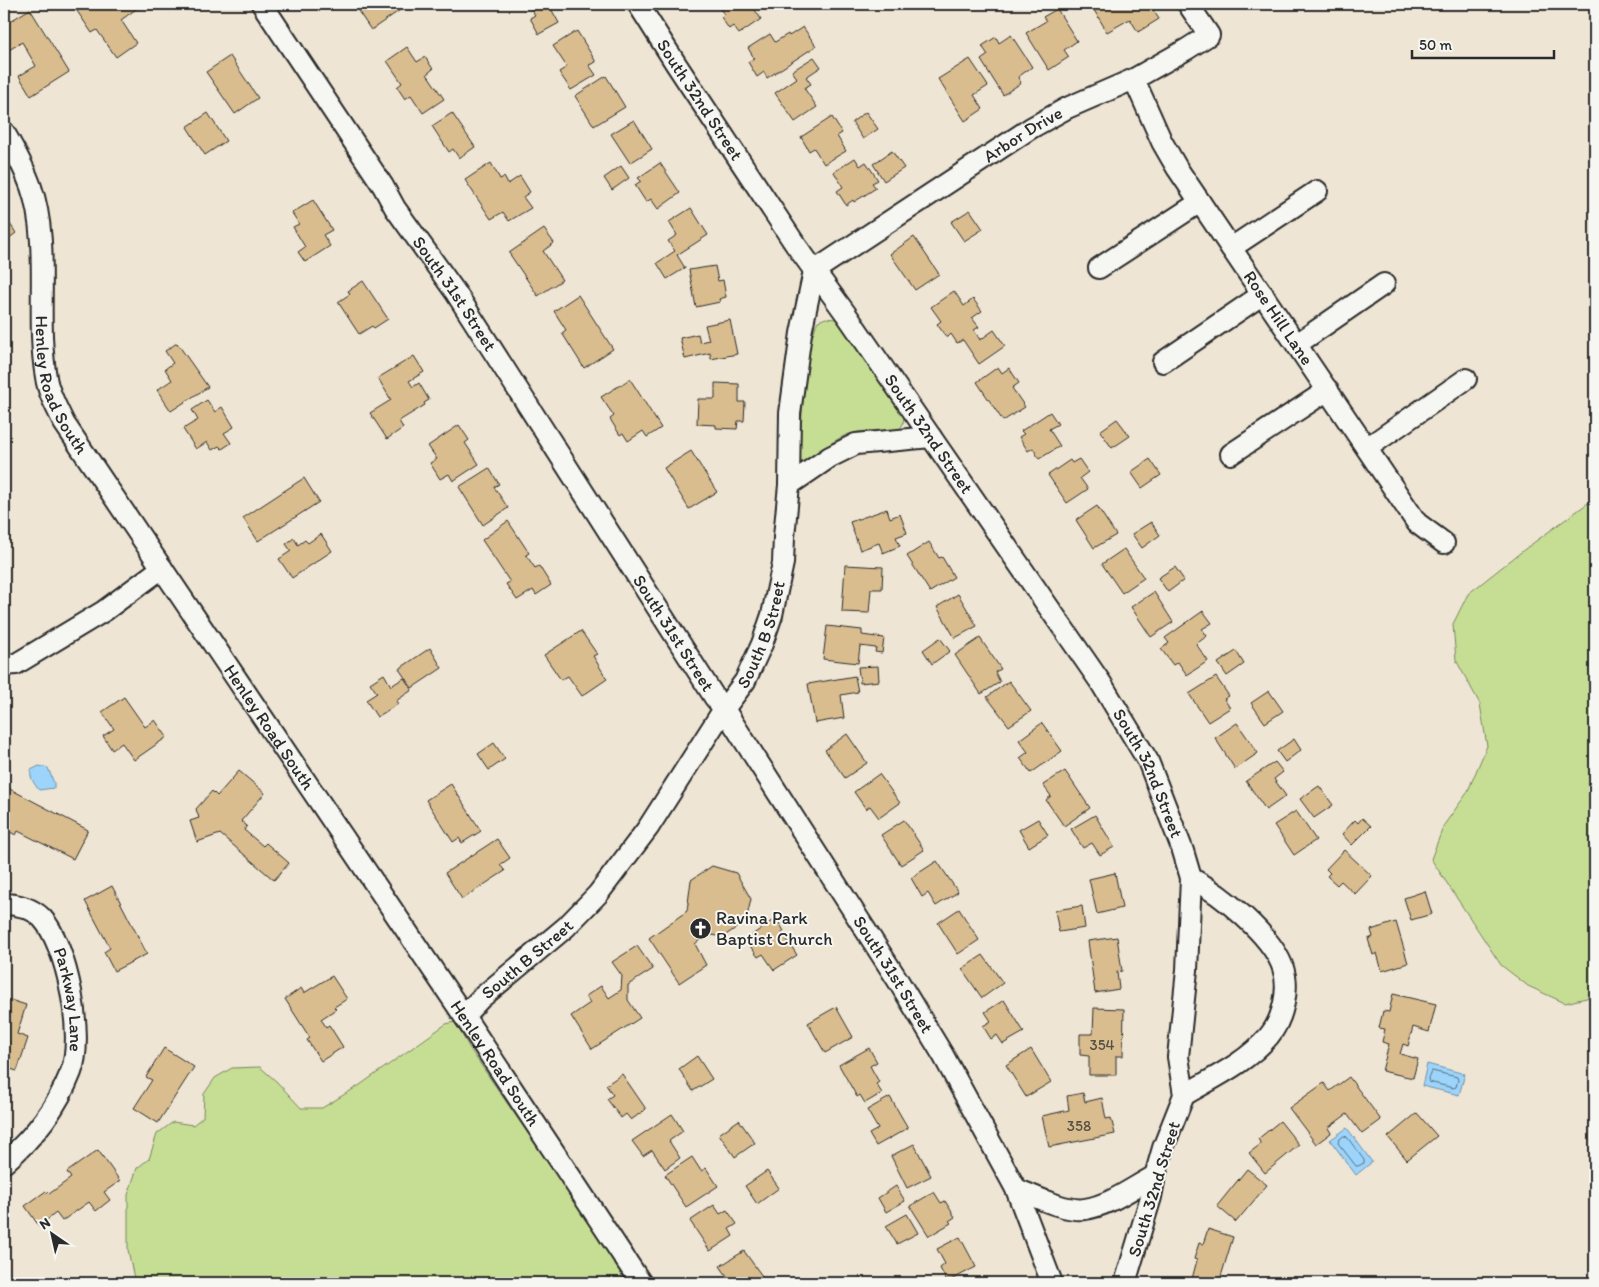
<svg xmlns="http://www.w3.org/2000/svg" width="1599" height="1287" viewBox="0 0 1599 1287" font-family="Itim,sans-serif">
  <rect width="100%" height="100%" fill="#eee5d4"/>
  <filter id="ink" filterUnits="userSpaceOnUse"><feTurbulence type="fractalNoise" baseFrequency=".02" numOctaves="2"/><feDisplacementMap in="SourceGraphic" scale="10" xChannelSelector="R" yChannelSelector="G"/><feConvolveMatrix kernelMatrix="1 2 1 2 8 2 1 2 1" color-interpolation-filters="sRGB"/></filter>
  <g filter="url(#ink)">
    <path fill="#c6de94" stroke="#788460" d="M826,318l9,1 7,8 59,83c4,6 4,17 -4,20 -9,2 -28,0 -39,2 -22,3 -35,19 -53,31l-4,-1 -2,-4 6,-86 5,-28 6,-19 2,-4z
      M1595,498v498l-30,7 -37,-17 -27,-21 -70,-106 13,-34 23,-32 20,-47 -7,-42 -24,-44 -3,-36 15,-30 57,-45z
      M455,1022l15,27 98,143 59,91h-492l-7,-33v-55l9,-27 12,-9 8,-25 16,-12 20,3 10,-8 1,-23 11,-16 17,-10 28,-1 17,15 24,26h21l38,-23 86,-61z"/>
    <path fill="#9cd4fb" stroke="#6f90a8" d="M39,766l9,2 6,15v5l-15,2c-4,-5 -10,-13 -8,-20z
      M1427,1064l38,10 -6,21 -37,-9z
      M1347,1128l25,34 -16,13 -26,-35z"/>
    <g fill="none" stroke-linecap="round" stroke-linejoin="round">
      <path stroke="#586f7e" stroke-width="1" d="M1432,1071l25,6 1,3 -2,7 -3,1 -24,-6 -1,-3z
        M1344,1136l3,1 17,23v3l-6,3h-2l-18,-23 1,-3z"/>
    </g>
    <path fill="#dabd8e" stroke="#2b2b2b" d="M87,4h56l-22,16 15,23 -20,14 -19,-27 -5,3 -15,-22z
      M356,4h49l1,2 -35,24 -17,-25z
      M524,4h19l2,3 4,-2 10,18 -20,11 -9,-16 5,-3 -6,-10 -3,1z
      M721,4h30l10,15 -22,15 -6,-8 -4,3 -8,-12 3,-3 -6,-8z
      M1093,4h56l10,15 -21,13 -8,-13 -23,13 -16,-27z
      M30,9l39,63 -38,24 -12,-20 17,-10 -14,-24 -18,11v-28z
      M1057,9l20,32 -13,9 5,7 -20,13 -23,-37 20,-12 -3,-4z
      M803,27l13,19 -49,32 -3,-6 -7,5 -9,-15 6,-4 -6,-10 22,-14 5,8 13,-8 1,2z
      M577,31l19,31 -7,3 7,10 -25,15 -12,-18 8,-5 -14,-21z
      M1011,35l21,32 -14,10 3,6 -18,12 -22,-35 7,-5 -6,-9 14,-9 3,6z
      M407,47l10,15 8,-5 8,12 -6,5 17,25 -21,14 -12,-18 -6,4 -8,-12 5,-4 -15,-22z
      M230,56l28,42 -23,16 -29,-42z
      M814,57l7,10 -15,10 5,7 -7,4 13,19 -22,15 -20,-29 22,-15 -5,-7z
      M970,59l18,27 -14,9 9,14 -18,12 -27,-42z
      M606,76l19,31 -31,19 -19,-30z
      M866,112l12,17 -15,10 -11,-17z
      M208,113l18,28 -21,14 -18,-28z
      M452,113l23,34 -16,11 -6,-9 -4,3 -17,-26z
      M832,117l10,16 -5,3 9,15 -22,13 -10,-16 -5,3 -8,-14z
      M634,120l18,29 -22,14 -19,-29z
      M892,151l12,17 -20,13 -11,-17z
      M855,158l5,8 6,-4 12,18 -6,3 4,5 -22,14 -1,-2 -7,5 -9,-14 6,-4 -9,-15z
      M491,163l9,16 4,-2 4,7 12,-8 10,16 -7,5 8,11 -22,13 -6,-9 -12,7 -26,-39z
      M660,163l20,30 -22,16 -7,-10 -5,3 -11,-17 6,-4 -3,-3z
      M621,166l8,12 -17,12 -8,-12z
      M313,200l19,30 -9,5 7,11 -25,16 -7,-10 7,-5 -12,-20 6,-3 -7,-11z
      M691,208l17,27 -31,20 8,13 -18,11 -10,-16 18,-12 -7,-10 9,-6 -8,-13z
      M970,210l13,19 -19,12 -13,-19z
      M4,215l12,18 -12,9z
      M544,229l10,14 -11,8 19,29 -24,16 -29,-43z
      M914,237l25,37 -24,16 -25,-36z
      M715,266l3,15 5,-1 3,17 -7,2 1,3 -24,5 -7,-37z
      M363,281l25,38 -14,9 -2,-2 -13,8 -21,-32 12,-8 -2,-3z
      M954,291l10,15 9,-7 9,12 -10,7 7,9 -5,3 6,10 14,-10 11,16 -26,18 -16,-24 -6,3 -6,-9 -4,4 -10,-14 4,-3 -10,-14z
      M578,295l35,54 -29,19 -22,-35 4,-3 -12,-19z
      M730,320l7,34 -26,5 -1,-6 -25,6 -5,-21 18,-4 2,8 9,-2 -4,-15z
      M177,343l31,44 -37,24 -14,-21 15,-10 -7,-11 8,-6 -8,-12z
      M414,356l10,16 -15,9 4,6 6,-4 10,17 -5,3 1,2 -26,16 4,7 -16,11 -17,-26 21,-13 -13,-22z
      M998,367l4,6 7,-5 10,15 -7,5 13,19 -22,14 -26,-39z
      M630,379l31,49 -14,9 -4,-6 -15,10 -5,-8 -3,2 -10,-16 4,-3 -13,-19z
      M715,383l24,1v18h6l-1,19h-6l-1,8 -21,-1v-3l-19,-1 1,-25h17z
      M207,400l8,12 7,-5 12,20 -10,6 7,10 -9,6 -3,-3 -7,4 -5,-8 -11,7 -13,-20 15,-9 -6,-10z
      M1050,412l8,12 -9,5 11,17 -21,13 -6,-11 -5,3 -9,-14 5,-3 -3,-3z
      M1117,419l13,17 -18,12 -12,-17z
      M459,425l10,15 -4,3 14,21 -26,17 -4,-7 -9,5 -10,-16 7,-4 -9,-13z
      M691,451l26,41 -28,17 -25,-41z
      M1079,459l9,13 -8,6 8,11 -21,14 -19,-28 22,-15 2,3z
      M1150,459l11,16 -19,13 -11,-16z
      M489,468l10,16 -5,3 14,21 -25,17 -24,-38z
      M304,478l15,24 -61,39 -15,-23z
      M1097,506l19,29 -22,13 -18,-28z
      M887,509l3,9 10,-4 7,19 -11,4 4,9 -17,7 -4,-10 -19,7 -10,-28z
      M508,521l21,32 -3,2 9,13 4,-2 12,19 -15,10 -3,-5 -16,10 -11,-16 4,-2 -28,-42z
      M1151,522l9,13 -18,13 -10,-14z
      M321,534l11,17 -40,27 -13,-19 12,-8 -5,-7 8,-6 4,7 7,-5 3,3z
      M929,542l10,16 3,-1 12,20 -24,15 -23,-36z
      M1124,549l20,29 -22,15 -20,-29z
      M845,565l38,2 -1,22h-11l-2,24 -27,-1z
      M1175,567l9,13 -16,12 -10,-14z
      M1154,592l19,30 -22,15 -20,-30z
      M958,594l19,32 -22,12 -18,-31z
      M1203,611l9,12 -10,6 5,7 -11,8 12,17 -21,14 -9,-13 -5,3 -12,-16 8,-6 -4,-5z
      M827,626l35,4v5l22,3 -2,15 -7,-1 1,-4 -16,-2 -2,17 -35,-4z
      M581,631l16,23 -4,2 14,23 -25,17 -14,-20 -7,4 -17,-25z
      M940,638l10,13 -18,13 -9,-14z
      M980,638l21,31 -6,3 5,10 -19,12 -26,-39z
      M430,648l12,20 -30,20 -13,-19z
      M1236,651l8,13 -17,12 -9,-13z
      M878,666l1,15 -19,2 -2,-16z
      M384,674l7,12 13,-8 8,12 -16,11 2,3 -21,13 -11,-17 11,-7 -7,-10z
      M855,676l3,16 -17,3 3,23 -29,5 -7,-39z
      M1216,677l13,19 -5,3 6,9 -22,14 -19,-28z
      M1009,681l22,30 -22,15 -22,-29z
      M1269,691l14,20 -18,12 -14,-20z
      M124,697l21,30 10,-7 12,17 -33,23 -12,-17 -10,7 -9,-14 11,-7 -12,-17z
      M1042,723l20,28 -31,22 -11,-15 8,-6 -9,-12z
      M1237,723l21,30 -23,16 -20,-31z
      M847,734l20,29 -22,15 -20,-28z
      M1294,739l7,11 -16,12 -8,-11z
      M494,743l11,16 -16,11 -11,-16z
      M1275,762l8,10 -9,7 12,17 -20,14 -20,-29z
      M239,771l26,22 -24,28 6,5 -3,4 19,16 3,-3 23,20 -15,17 -54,-46 -23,8 -7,-21 9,-3 -3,-9 16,-18 5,5z
      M1065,771l25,37 -26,18 -18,-26 5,-4 -8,-11z
      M879,774l21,29 -21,15 -9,-12 -4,3 -12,-17z
      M451,784l30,47 -19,12 -3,-5 -6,4 -27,-42z
      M1319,786l14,19 -19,13 -14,-19z
      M8,788l80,42 -15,29 -55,-28 -2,4 -12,-6v-32z
      M1296,811l20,29 -22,15 -20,-30z
      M1095,815l19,32 -14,8 -8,-12 -9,5 -12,-19z
      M1362,818l9,8 -19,19 -10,-11 13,-14 3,3z
      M1038,819l10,16 -19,12 -10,-17z
      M904,820l20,30 -23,15 -20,-30z
      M497,839l13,19 -10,7 5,6 -43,28 -17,-26z
      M1344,850l28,26 -17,18 -14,-13 -4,4 -10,-9 3,-3 -4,-4z
      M937,861l21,31 -22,14 -8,-13 -6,4 -11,-19z
      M712,866l24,7 15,26 -5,22 -23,16 -16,-3 -12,10 11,21 -27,18 -30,-45 38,-27 4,-31z
      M1115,873l7,35 -25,6 -8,-35z
      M112,886l35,68 -33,17 -10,-19 6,-4 -25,-47z
      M1425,891l7,23 -21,6 -7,-22z
      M1082,906l3,22 -26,4 -4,-22z
      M959,909l20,31 -21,14 -20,-31z
      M776,918l8,13 -2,1 15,23 -23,15 -11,-16 -5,3 -8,-11 6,-4 -4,-7z
      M1396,922l12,41 -26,8 -5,-18 -4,2 -5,-16 5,-2 -2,-7z
      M1117,937l5,34 -5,1 2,17 -24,4 -7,-52z
      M637,946l16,23 -25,16v15l12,18 -48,31 -21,-33 19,-13 -4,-7 15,-10 8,12 12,-8 1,-14 -10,-14z
      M983,955l20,28 -21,15 -20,-29z
      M332,976l15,23 -13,8 2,2 -15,10 5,8 3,-2 14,22 -22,14 -14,-21 3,-2 -25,-39 16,-11 3,5z
      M1393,994l43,10 -7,28 -16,-5 -5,19 -5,-2 -3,10 18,5 -5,19 -31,-7 7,-27 -7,-2 3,-13 -6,-1 4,-17 6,1z
      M4,998l22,7 -9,29 11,4 -11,33 -13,-4z
      M1004,1000l20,32 -21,12 -6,-9 -6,4 -8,-13 8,-5 -6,-9z
      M836,1007l17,30 -28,16 -17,-30z
      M1094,1008l30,1 -1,47h-7v19h-27v-19l-9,-1v-21h13z
      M164,1048l30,19 -36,56 -24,-15 18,-28 -6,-3z
      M869,1048l8,14 -7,4 9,16 -3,2 6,9 -17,10 -5,-8 -3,2 -18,-32z
      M1031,1049l20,33 -25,15 -20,-32z
      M697,1056l15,23 -19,12 -14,-22z
      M622,1074l24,35 -15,11 -5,-6 -5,4 -14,-19 6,-4 -7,-10z
      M1349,1077l32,43 -19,14 -15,-20 -19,14 3,5 -15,11 -27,-36 35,-25 6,8z
      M1083,1093l2,9 17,-4 4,21 5,-1 4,16 -66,13 -7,-31 27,-6 -2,-14z
      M890,1097l18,31 -32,18 -7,-12 9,-5 -11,-19z
      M1417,1113l20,23 -30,24 -19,-23z
      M672,1114l11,17 -14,10 11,17 -15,11 -13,-19 -9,6 -11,-15z
      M739,1120l16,23 -20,14 -16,-23z
      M1280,1121l19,24 -34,28 -16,-20 12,-9 -3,-5z
      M914,1144l17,32 -24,12 -16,-32z
      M98,1150l22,31 -16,11 6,8 -14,11 -7,-9 -27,19 -6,-8 -17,13 -14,-20 21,-15 3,3 22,-16 -4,-6z
      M692,1157l9,14 5,-3 12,18 -32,21 -21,-32z
      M1247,1169l20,16 -31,37 -19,-16z
      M767,1171l12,17 -22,16 -12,-18z
      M896,1186l9,15 -19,11 -8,-14z
      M934,1192l7,11 4,-2 10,16 -6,4 2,2 -22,13 -19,-30z
      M714,1205l6,9 7,-4 10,14 -8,5 4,7 -23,15 -20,-30z
      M907,1214l11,19 -21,11 -11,-18z
      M1208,1229l25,8 -14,46h-12l-15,-4 5,-19 -3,-1 5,-16 4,1z
      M960,1237l16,30 -29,15 -7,-14 5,-4 -8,-15z
      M744,1251l18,25 -8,6 1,1h-23l-12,-17z"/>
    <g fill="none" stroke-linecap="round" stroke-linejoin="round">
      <defs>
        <g id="minor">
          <path id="s1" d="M262,4l121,182 12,22 61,85 259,405 9,11 173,270 46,76 73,134 36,94"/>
          <path id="s2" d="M638,4l38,60 119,180 51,70 255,369 47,78 35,90 8,27 -4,92 -9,87 6,38 -21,53 -8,28 -4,21 -26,86"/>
          <path id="s3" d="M1134,79l28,63 15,26 240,355 27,20"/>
          <path id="s4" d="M4,132c10,17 20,35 27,55 20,57 4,129 15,190 2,16 11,31 18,46l400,593 177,267"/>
          <path d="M1231,248l86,-57"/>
          <path d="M1099,268l101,-66"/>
          <path d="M1297,344l87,-60"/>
          <path d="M1163,362l100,-68"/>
          <path d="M1367,448l99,-69"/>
          <path d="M1231,454l97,-64"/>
          <path d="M789,485l41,-28 26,-13 75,-7"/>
          <path d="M4,665l12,-1 88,-53 58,-43"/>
          <path id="s5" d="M4,904c13,0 28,4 38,14 25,27 43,119 29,154 -14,36 -38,66 -67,91"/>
          <path id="s6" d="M464,1016l17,-18 85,-71 32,-33 50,-66 76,-119 21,-28 17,-37 10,-29 11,-52 1,-26 5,-52 1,-72 11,-80 13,-62 217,-143 36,-20 67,-29 53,-30 22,-14 -21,-31"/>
          <path d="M1184,1095c29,-17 62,-32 85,-59 14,-17 21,-47 14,-68 -11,-33 -62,-74 -92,-90"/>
          <path d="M1016,1189c18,7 50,23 69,20 26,-4 48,-22 70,-33"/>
        </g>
      </defs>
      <use href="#minor" stroke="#2b2b2b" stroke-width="24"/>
      <use href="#minor" stroke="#f6f6f2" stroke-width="20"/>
    </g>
  </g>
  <defs>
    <symbol id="church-disc" viewBox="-11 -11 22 22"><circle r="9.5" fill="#2b2b2b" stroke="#f6f6f2"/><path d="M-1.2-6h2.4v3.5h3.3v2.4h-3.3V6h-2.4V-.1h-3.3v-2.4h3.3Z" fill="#fff"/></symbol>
  </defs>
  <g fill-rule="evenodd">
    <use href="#church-disc" x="688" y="916" width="25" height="25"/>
  </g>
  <g text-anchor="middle" stroke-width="4" stroke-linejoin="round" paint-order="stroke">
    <g font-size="15" fill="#575044">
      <text x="1102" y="1050">354</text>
      <text x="1079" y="1131">358</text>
    </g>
    <g font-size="18" fill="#2b2b2b" stroke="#f6f6f2">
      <text dy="6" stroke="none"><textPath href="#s2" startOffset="114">South 32nd Street</textPath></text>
      <text dy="6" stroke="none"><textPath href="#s6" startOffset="1109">Arbor Drive</textPath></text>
      <text dy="6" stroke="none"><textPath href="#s1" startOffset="348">South 31st Street</textPath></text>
      <text dy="6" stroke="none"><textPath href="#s3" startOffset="280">Rose Hill Lane</textPath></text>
      <text dy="6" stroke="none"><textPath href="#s4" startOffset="264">Henley Road South</textPath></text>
      <text dy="6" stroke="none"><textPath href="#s2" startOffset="519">South 32nd Street</textPath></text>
      <text dy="6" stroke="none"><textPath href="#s1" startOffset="752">South 31st Street</textPath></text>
      <text dy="6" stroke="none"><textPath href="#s6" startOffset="490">South B Street</textPath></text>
      <text dy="6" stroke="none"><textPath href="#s4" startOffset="669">Henley Road South</textPath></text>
      <text dy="6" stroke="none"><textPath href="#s2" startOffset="924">South 32nd Street</textPath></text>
      <text dy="6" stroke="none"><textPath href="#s6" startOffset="85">South B Street</textPath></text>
      <text dy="6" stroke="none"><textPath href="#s1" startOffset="1158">South 31st Street</textPath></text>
      <text dy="6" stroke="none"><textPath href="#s5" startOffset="129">Parkway Lane</textPath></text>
      <text dy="6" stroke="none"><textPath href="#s4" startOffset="1074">Henley Road South</textPath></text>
      <text transform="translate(1154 1189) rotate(-73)" y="6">South 32nd Street</text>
    </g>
    <g font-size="18" fill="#2b2b2b" stroke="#f6f6f2" text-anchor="start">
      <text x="716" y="924">Ravina Park<tspan x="716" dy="21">Baptist Church</tspan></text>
    </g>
  </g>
  <rect width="1599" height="1287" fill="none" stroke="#f6f6f2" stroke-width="20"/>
  <rect x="10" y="10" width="1579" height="1267" fill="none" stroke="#2b2b2b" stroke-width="2" filter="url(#ink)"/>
  <g transform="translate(52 1234) rotate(326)" stroke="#f6f6f2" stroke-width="4" paint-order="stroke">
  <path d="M0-4L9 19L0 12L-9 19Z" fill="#2b2b2b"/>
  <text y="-8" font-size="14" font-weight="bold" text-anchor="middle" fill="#2b2b2b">N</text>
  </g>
  <path d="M1412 50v8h142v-8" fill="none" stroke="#2b2b2b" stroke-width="2.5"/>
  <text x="1419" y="50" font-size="15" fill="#2b2b2b" stroke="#f6f6f2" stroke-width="4" paint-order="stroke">50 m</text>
</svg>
